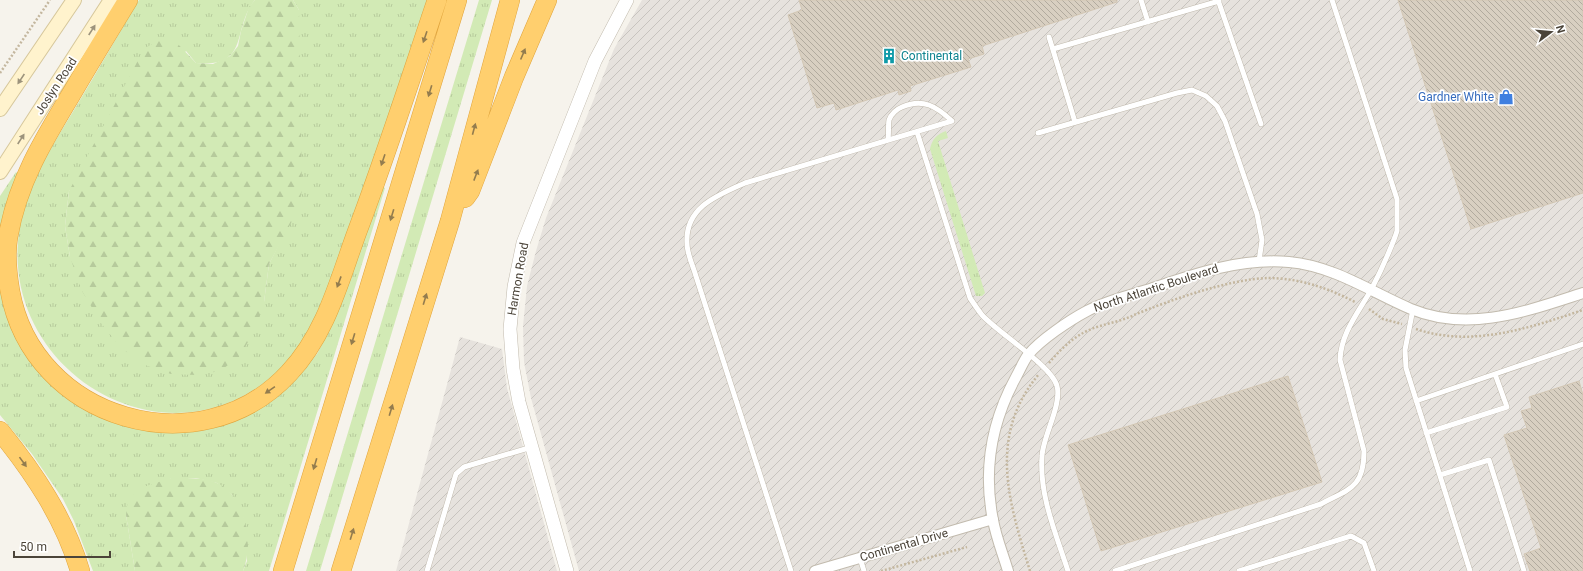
<svg xmlns="http://www.w3.org/2000/svg" width="1583" height="571" viewBox="0 0 1583 571" font-family="Roboto,sans-serif">
  <defs>
    <pattern id="industrial-furrows" width="10" height="10" patternUnits="userSpaceOnUse"><rect width="10" height="10" fill="#e6e2dd"/><path d="M-1 1l2-2M0 10L10 0M9 11l2-2" fill="none" stroke="#c7c3be"/></pattern>
    <pattern id="grass-tufts" width="24" height="20" patternUnits="userSpaceOnUse"><rect width="24" height="20" fill="#d2eab5"/><path d="M3 7l-1-3M5 7V3M7 7l1-3M15 17l-1-3M17 17v-4M19 17l1-3" fill="none" stroke="#b6ca9c"/></pattern>
    <pattern id="forest-firs" width="22" height="20" patternUnits="userSpaceOnUse"><rect width="22" height="20" fill="#d2eab5"/><path d="M5 1l3.5 6h-7zM16 11l3.5 6h-7z" fill="#b6ca9c"/></pattern>
    <pattern id="building-back-hatch" width="6" height="6" patternUnits="userSpaceOnUse"><rect width="6" height="6" fill="#d8cfc1"/><path d="M-1 5l2 2M0 0l6 6M5-1l2 2" fill="none" stroke="#b1aa9e"/></pattern>
  </defs>
  <rect width="100%" height="100%" fill="#f6f3ec"/>
  <path fill="url(#industrial-furrows)" d="M642,0h941v571h-1004l-48,-173 -7,-36 -1,-36 4,-40 9,-35 10,-33 68,-169z
    M460,337l42,12 5,39 50,183h-161z"/>
  <path fill="url(#grass-tufts)" d="M139,0h116c-24,29 -4,68 -59,63l-10,-12 -117,140 -4,35 5,31 194,45 5,-38 11,-22 19,-232 -6,-10h135l-102,298c-15,32 -29,58 -57,81 -109,89 -269,-10 -250,-147 7,-47 34,-87 58,-127 21,-35 41,-70 62,-105z
    M479,0h13l-172,571h-14z
    M946,131l2,7 -10,3 47,152 -3,3h-6l-46,-147c2,-10 7,-15 16,-18z
    M16,172l3,3 -19,70v-49z
    M383,187l2,1 -116,383h-26l4,-10 -4,-44 -11,-22 -15,-12 -21,-5h-25l-45,37 9,56h-42l-19,-50 -11,-22 -31,-45 -32,-39v-153l23,81 102,80 140,-19 29,-23 23,-27 18,-36z"/>
  <path fill="url(#forest-firs)" d="M255,0h38l6,10 3,180 -4,20 -29,54 -5,38 -10,30 -15,25 -19,14 -23,4 -26,-1 -26,-9 -24,-17 -20,-25 -19,-32 -12,-34 -5,-31 4,-35 75,-142 16,-10 15,2 21,22 17,1 17,-8 8,-10 3,-15 8,-24z
    M171,478c15,0 32,-1 46,5 29,14 37,61 26,88h-108l-9,-56 2,-16 12,-11z"/>
  <path fill="url(#building-back-hatch)" stroke="#d3c7b4" d="M799,0h318v2l-135,44 2,8 -16,5 3,8 -61,19 1,5 -12,4 -1,-5 -62,20 -2,-7 -17,5 -29,-93 14,-5z
    M1398,0h185v193l-112,36z
    M1288,376l34,106 -221,69 -33,-106z
    M1579,381l4,14v176h-53l-6,-17 17,-6 -37,-113 23,-7 -6,-17 11,-3 -3,-11z"/>
  <g fill="none" stroke-linecap="round" stroke-linejoin="round">
    <defs>
      <path id="service" d="M1141,0l7,22
        M1218,0l43,124
        M1049,37l26,85
        M1053,49l166,-48
        M917,132l53,166c4,6 8,12 12,17 15,17 70,51 75,71 5,19 -14,50 -15,70 -3,39 14,78 26,115
        M1038,133l139,-40 15,-3 14,6 11,10 8,15 32,93 5,26 -3,21
        M1413,309l-8,41 1,18 64,203
        M1416,401l167,-57
        M1426,433l81,-26 -12,-33
        M1440,475l49,-15 35,111
        M860,558l4,13
        M427,571l29,-97 8,-7 68,-20
        M791,571l-97,-301c-3,-8 -7,-18 -7,-27 -2,-36 31,-48 58,-60l207,-62c-16,-15 -29,-23 -50,-14 -5,2 -11,7 -13,13 -1,5 0,13 -1,19
        M1115,571l206,-67c28,-15 43,-16 43,-53l-24,-91c1,-27 18,-47 31,-70 9,-17 17,-35 24,-53l2,-6v-32l-65,-199
        M1239,571l112,-35 13,7 10,28"/>
      <path id="minor" d="M815,571l178,-52
        M1008,571c-5,-17 -12,-34 -15,-51 -10,-50 -1,-99 23,-143 4,-7 7,-15 12,-22 12,-15 42,-35 59,-44 20,-11 45,-16 66,-23 44,-15 88,-30 136,-26 45,4 82,30 122,47 58,24 116,2 172,-16"/>
      <path id="tertiary" d="M567,571l-48,-169 -6,-33 -3,-40 4,-42 9,-44 72,-182 32,-61"/>
      <path id="secondary" d="M0,109l74,-109
        M0,172l111,-172"/>
      <path id="motorway" d="M128,0c-19,31 -38,62 -56,93 -28,46 -55,90 -64,144 -3,17 -1,36 2,54 23,129 190,178 279,82 37,-39 50,-92 68,-141 29,-77 54,-155 80,-232
        M465,198l5,-7 44,-114 33,-77
        M0,431c34,42 65,88 80,140
        M283,571l174,-571
        M341,571l109,-350 60,-221"/>
    </defs>
    <use href="#service" stroke="#c2bbae" stroke-width="6"/>
    <use href="#minor" stroke="#c2bbae" stroke-width="12"/>
    <use href="#tertiary" stroke="#c2bbae" stroke-width="14"/>
    <use href="#secondary" stroke="#d6c79b" stroke-width="16"/>
    <use href="#motorway" stroke="#e0a43c" stroke-width="20"/>
    <path stroke="#c4b79f" stroke-width="2.5" stroke-dasharray="2 2" stroke-linecap="butt" d="M0,73l50,-73
      M1369,309l14,10 19,5
      M1416,329c56,19 113,-1 167,-19
      M1049,363c9,-11 21,-23 34,-30 16,-9 35,-10 51,-18 36,-15 96,-36 134,-37 31,0 60,10 87,24
      M881,571l86,-24
      M1030,571c-21,-68 -43,-135 9,-197"/>
    <use href="#service" stroke="#fff" stroke-width="5"/>
    <use href="#minor" stroke="#fff" stroke-width="10"/>
    <use href="#tertiary" stroke="#fff" stroke-width="13"/>
    <use href="#secondary" stroke="#fff3cd" stroke-width="14"/>
    <use href="#motorway" stroke="#ffcf6e" stroke-width="19"/>
  </g>
  <defs><path id="oneway-solid" d="M-6-.8H1V-3.2L6.5 0L1 3.2V.8H-6Z"/></defs>
  <g fill="#9c937c">
    <use href="#oneway-solid" transform="translate(92 30) rotate(-57)"/>
    <use href="#oneway-solid" transform="translate(21 79) rotate(124)"/>
    <use href="#oneway-solid" transform="translate(21 139) rotate(-57)"/>
  </g>
  <g fill="#937c4e">
    <use href="#oneway-solid" transform="translate(425 37) rotate(109)"/>
    <use href="#oneway-solid" transform="translate(523 54) rotate(-67)"/>
    <use href="#oneway-solid" transform="translate(430 91) rotate(107)"/>
    <use href="#oneway-solid" transform="translate(474 129) rotate(-75)"/>
    <use href="#oneway-solid" transform="translate(383 160) rotate(109)"/>
    <use href="#oneway-solid" transform="translate(476 175) rotate(-69)"/>
    <use href="#oneway-solid" transform="translate(392 215) rotate(107)"/>
    <use href="#oneway-solid" transform="translate(339 282) rotate(110)"/>
    <use href="#oneway-solid" transform="translate(425 299) rotate(-73)"/>
    <use href="#oneway-solid" transform="translate(353 339) rotate(107)"/>
    <use href="#oneway-solid" transform="translate(270 390) rotate(145)"/>
    <use href="#oneway-solid" transform="translate(391 410) rotate(-73)"/>
    <use href="#oneway-solid" transform="translate(23 462) rotate(54)"/>
    <use href="#oneway-solid" transform="translate(315 464) rotate(107)"/>
    <use href="#oneway-solid" transform="translate(352 534) rotate(-73)"/>
  </g>
  <defs>
    <symbol id="building-bare" viewBox="-9 -9 18 18"><path d="M-4-6H4V6H1V3H-1V6H-4ZM-2.5-4.3h1.7v1.8h-1.7ZM.8-4.3h1.7v1.8H.8ZM-2.5-1h1.7V.8h-1.7ZM.8-1h1.7V.8H.8Z" fill="#0f9aa8" stroke="#fff" stroke-width="2.5" paint-order="stroke"/></symbol>
    <symbol id="shop-bare" viewBox="-9 -9 18 18"><path d="M-5-2.5h2.3a2.7 3.5 0 0 1 5.4 0H5L5.5 6h-11ZM-1.5-2.5h3a1.5 2.3 0 0 0-3 0Z" fill="#3f7fe0" stroke="#fff" stroke-width="2.5" paint-order="stroke"/></symbol>
  </defs>
  <g fill-rule="evenodd">
    <use href="#building-bare" x="878" y="45" width="22" height="22"/>
    <use href="#shop-bare" x="1495" y="86" width="22" height="22"/>
  </g>
  <g text-anchor="middle" stroke-width="3.5" stroke-linejoin="round" paint-order="stroke">
    <g font-size="12" fill="#0d838f" stroke="#fff" text-anchor="start">
      <text x="901" y="60">Continental</text>
    </g>
    <g font-size="12" fill="#4b4439" stroke="#fff">
      <text transform="translate(56 86) rotate(-57)" y="4">Joslyn Road</text>
      <text transform="translate(518 279) rotate(-80)" y="4">Harmon Road</text>
      <text transform="translate(1156 288) rotate(-18)" y="4">North Atlantic Boulevard</text>
      <text transform="translate(904 545) rotate(-16)" y="4">Continental Drive</text>
    </g>
    <g font-size="12" fill="#366cbe" stroke="#fff" text-anchor="end">
      <text x="1494" y="101">Gardner White</text>
    </g>
  </g>
  <g transform="translate(1551 32) rotate(74)" stroke="#ffffff" stroke-width="3" paint-order="stroke">
  <path d="M0-3L7 15L0 10L-7 15Z" fill="#4b4439"/>
  <text y="-6" font-size="11" font-weight="bold" text-anchor="middle" fill="#4b4439">N</text>
  </g>
  <path d="M14 551v6h96v-6" fill="none" stroke="#4b4439" stroke-width="2"/>
  <text x="20" y="551" font-size="12" fill="#4b4439" stroke="#ffffff" stroke-width="3" paint-order="stroke">50 m</text>
</svg>
